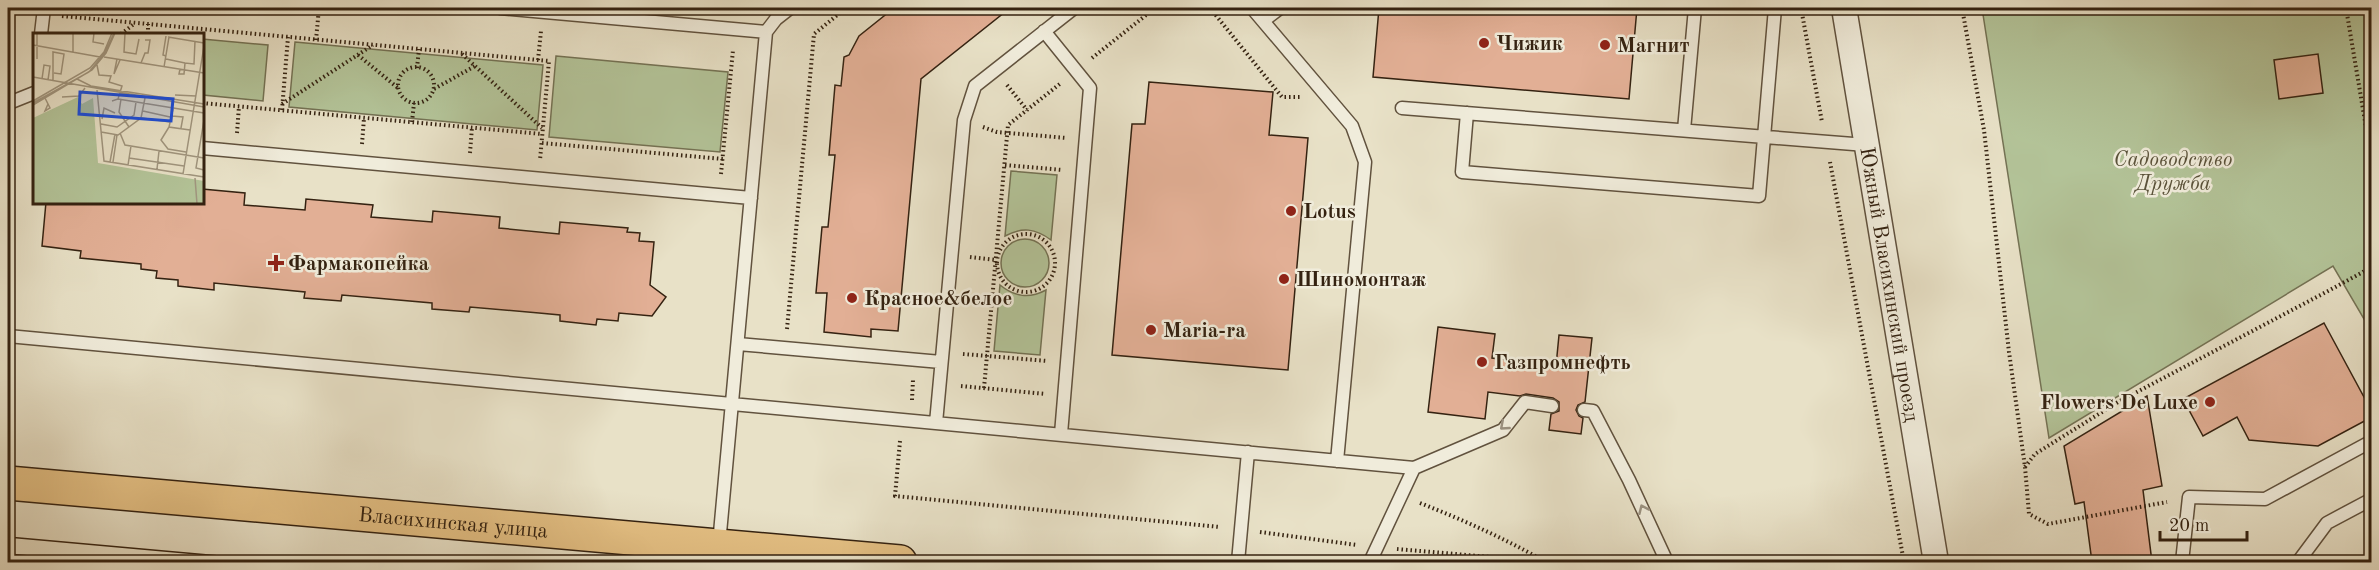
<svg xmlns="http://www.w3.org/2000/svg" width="2379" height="570" viewBox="0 0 2379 570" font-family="'Old Standard TT',serif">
  <rect width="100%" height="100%" fill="#e8e1c7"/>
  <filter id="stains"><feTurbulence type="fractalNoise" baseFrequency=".00333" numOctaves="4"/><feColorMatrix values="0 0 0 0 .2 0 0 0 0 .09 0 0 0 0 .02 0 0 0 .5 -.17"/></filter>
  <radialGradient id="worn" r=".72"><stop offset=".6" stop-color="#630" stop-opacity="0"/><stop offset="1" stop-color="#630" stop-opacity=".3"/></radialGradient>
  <path fill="#b3c398" stroke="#747254" stroke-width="1.5" d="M1982,8h389v323l-38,-65 -284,172z
    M202,39l66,6 -5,56 -60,-6z
    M295,42l248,23 -6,65 -248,-23z
    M556,56l172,16 -8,80 -171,-15z
    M1011,171l46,4 -6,65c-16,-12 -29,-13 -46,-4z
    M1001 263a24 24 0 1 1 48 0a24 24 0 1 1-48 0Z
    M1000,285c15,12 29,14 46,5l-6,65 -46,-4z"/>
  <path fill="#e2af95" stroke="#342211" stroke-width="1.5" d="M894,8h116l-89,71 -23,252 -27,-2v8l-47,-5 3,-39h-11l6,-66h6l7,-72h-6l6,-70 6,1 3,-29 5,-2 10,-19z
    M1379,8h258l-8,91 -256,-22z
    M2318,54l5,39 -44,6 -5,-39z
    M1149,82l124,10 -4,43 39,3 -20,232 -176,-15 20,-231h13z
    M202,189l43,4 -1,12 61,5 1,-11 67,6 -2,12 61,5 1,-11 67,6 -1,11 60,6 1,-12 68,6 -1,4 13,1 -1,8 15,1 -4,43 16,12 -14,19 -33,-3 -1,8 -21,-2 -1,6 -36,-4v-6l-21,-2 -69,-6 -1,5 -37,-3v-6l-90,-8 -1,6 -37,-3 1,-6 -91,-9v7l-36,-4v-6l-22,-2 1,-7 -16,-2v-5l-61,-6 1,-7 -39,-5 4,-44h156z
    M2324,323l48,89v5l-54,29 -69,-6 -12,-23 -34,19 -20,-37z
    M1438,327l57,7 -3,24 64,8 3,-31 33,3 -7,64 -7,3 -2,5 3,6 4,2 -2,16 -32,-4 2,-16 8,-3v-9l-6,-4 -27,-4 -6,2 -32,-4 -3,27 -57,-7z
    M2147,396l15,90 -19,4 9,72h-60l-8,-60 -9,2 -11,-58z"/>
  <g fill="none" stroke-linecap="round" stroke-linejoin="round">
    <defs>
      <path id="lane" d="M500,8l266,24
        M1252,8l100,118 13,36 -28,299
        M1263,21l17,-13
        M1044,31l46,57 -29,346
        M41,34l3,-26
        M8,106l1,-3 25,-10
        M1402,108l464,37
        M1467,113l-5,59 297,24 16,-188
        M1684,130l11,-122
        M202,148l549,50
        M8,336l1406,132
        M738,344l203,18
        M1584,410l9,1 36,69 38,82
        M936,423l28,-303 11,-34 99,-78
        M719,544l47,-512 10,-13 14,-11
        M1238,562l10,-110
        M1370,562l44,-94 89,-38 22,-28 27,4
        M2182,562l7,-65 76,2 107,-58
        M2298,562l29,-39 45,-24"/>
      <g id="street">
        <path id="s1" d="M1844,8l92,554"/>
      </g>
      <g id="highway">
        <path id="s2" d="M8,483l892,79"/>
      </g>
    </defs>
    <use href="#lane" stroke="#61523e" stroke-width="15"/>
    <use href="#street" stroke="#61523e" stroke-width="27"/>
    <use href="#highway" stroke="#342211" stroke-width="36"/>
    <path stroke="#342211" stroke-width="4" stroke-dasharray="1.5 3" stroke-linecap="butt" d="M1210,8l72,89h19
      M1801,8l21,114
      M1962,8l22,122 25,222 16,115 4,47 19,10 119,-22
      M2346,8l26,155
      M62,16l487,45 -9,99
      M121,34l13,-10
      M148,34v-10
      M316,40l3,-32
      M462,54l80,74
      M358,55l40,33
      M1092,58l63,-50
      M538,60l3,-29
      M398 85a18 18 0 1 1 36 0a18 18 0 1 1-36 0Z
      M417,68l2,-19
      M1007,85l20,25
      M434,89l41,-23
      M202,103l340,31
      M282,104l91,-59
      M282,110l6,-73
      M412,122l2,-19
      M983,127l14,5 70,6
      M237,133l2,-27
      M542,143l181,16
      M362,144l2,-26
      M470,153l2,-26
      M1830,162l74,400
      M1005,165l58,5
      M721,174l12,-124
      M997 263a29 29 0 1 1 58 0a29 29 0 1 1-58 0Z
      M970,257l26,3
      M787,329l27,-295 32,-26
      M963,354l85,7
      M961,386l85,8
      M984,388l24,-263 53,-42
      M912,400l1,-20
      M900,441l-5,55 325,31
      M2025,467l10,-13 83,-52 210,-111 35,-19 9,-9
      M1420,503c43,17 84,35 124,58
      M1260,532l97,13
      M1397,549l152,13"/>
    <use href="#lane" stroke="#f0ecdb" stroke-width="12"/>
    <use href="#street" stroke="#f0ecdb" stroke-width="24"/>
    <use href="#highway" stroke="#e4c084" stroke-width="33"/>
    <path stroke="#342211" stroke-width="1.5" d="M8,537l278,25
      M8,554l87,8"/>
  </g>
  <defs><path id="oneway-chevron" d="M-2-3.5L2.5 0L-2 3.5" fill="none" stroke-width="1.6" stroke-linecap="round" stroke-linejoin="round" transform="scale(1.5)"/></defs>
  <g stroke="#9b9180">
    <use href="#oneway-chevron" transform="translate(1504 426) rotate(139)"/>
    <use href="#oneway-chevron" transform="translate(1643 509) rotate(-114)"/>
  </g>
  <g fill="#8f2418" stroke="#f0ecdb" stroke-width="2">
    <circle cx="1484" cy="43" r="6"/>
    <circle cx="1605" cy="45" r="6"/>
    <circle cx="1291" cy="211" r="6"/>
    <path d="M273 254h6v6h6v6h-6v6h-6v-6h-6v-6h6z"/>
    <circle cx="1284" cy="279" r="6"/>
    <circle cx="852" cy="298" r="6"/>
    <circle cx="1151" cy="330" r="6"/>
    <circle cx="1482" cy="362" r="6"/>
    <circle cx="2210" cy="402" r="6"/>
  </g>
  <g text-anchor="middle" stroke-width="5" stroke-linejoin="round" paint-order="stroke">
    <g font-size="21" font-weight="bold" fill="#342211" stroke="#f0ecdb" text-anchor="start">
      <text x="1496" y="50">Чижик</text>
      <text x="1617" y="52">Магнит</text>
      <text x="1303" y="218">Lotus</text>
      <text x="288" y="270">Фармакопейка</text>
      <text x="1296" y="286">Шиномонтаж</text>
      <text x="864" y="305">Красное&amp;белое</text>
      <text x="1163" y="337">Maria-ra</text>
      <text x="1494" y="369">Газпромнефть</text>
      <text x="2198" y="409" text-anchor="end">Flowers De Luxe</text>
    </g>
    <g font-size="21" font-style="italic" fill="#5a523a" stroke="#f0ecdb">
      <text x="2173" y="166">Садоводство<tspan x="2173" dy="24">Дружба</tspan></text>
    </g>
    <g font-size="21" fill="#342211" stroke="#f0ecdb">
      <text dy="7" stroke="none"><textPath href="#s1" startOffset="280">Южный Власихинский проезд</textPath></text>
      <text dy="7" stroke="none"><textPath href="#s2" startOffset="447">Власихинская улица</textPath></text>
    </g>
  </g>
  <g transform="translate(33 33)">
    <rect width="171" height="171" fill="#e8e1c7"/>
    <path d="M45,64l4,7 11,-6 5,65 106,18v23h-171v-86z" fill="#b3c398"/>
    <path fill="none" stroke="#a0957e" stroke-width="1.5" d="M4,0v26M61,0l-1,9 11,2M92,0l-1,19 12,2 3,-15M135,4l36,6M0,12l67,12M40,19v-19M133,23l-3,-1 3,-19M71,24l100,16M84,26l-3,15 6,-14M133,26l19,4M108,30l4,-10h3l2,-13h-5M64,32l2,10 12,1 -2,6 13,4 -4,13 -6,2M131,34l5,-30M147,36l-1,5h5l1,-11 9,1 1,-23M0,44l171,30M9,46l2,-14 6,1 -2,14M44,46l14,7 113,18M20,47v-28l11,2 -3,20 -7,-1M64,57l7,71 100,16M142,62l21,1M29,64l17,-1 6,-8M12,65l5,10 -5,3 3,-7M85,66l86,14M88,66l-2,13 10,15M0,68l57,-33 14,-16 8,-19M0,70l56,-31 16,-19 9,-20M0,72l59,-35 14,-17 9,-20M140,76l-4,18 21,3M110,78l27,6M139,83l11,1 -2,11M109,85l28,4M69,86l2,-11 11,5M171,87l-8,48 8,2M68,91l16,3 17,-12 2,-13M136,94l-8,13 7,9 18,3M68,99l17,3 23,-17 4,-20M87,100l5,12 79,13M96,125l55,8M77,129l5,-28M80,129l4,-27M95,132l3,-19M124,136l2,-18M150,141l21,-128M162,145l2,26"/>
    <path fill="#1d4ed8" fill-opacity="0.15" stroke="#1d4ed8" stroke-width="3" d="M47,59l93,7 -2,22 -92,-7z"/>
    <rect width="171" height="171" fill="none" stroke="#342211" stroke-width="3"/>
  </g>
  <rect width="2379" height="570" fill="none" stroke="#e8e1c7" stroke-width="30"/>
  <rect x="9" y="9" width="2361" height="552" fill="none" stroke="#342211" stroke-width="3"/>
  <rect x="15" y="15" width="2349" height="540" fill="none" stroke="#342211" stroke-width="1.5"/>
  <path d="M2160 531v9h87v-9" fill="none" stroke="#342211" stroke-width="3"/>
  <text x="2169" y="531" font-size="18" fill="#342211" stroke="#f0ecdb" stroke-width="4.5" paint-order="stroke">20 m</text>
  <rect width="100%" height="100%" filter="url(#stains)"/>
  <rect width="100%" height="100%" fill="url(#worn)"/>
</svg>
